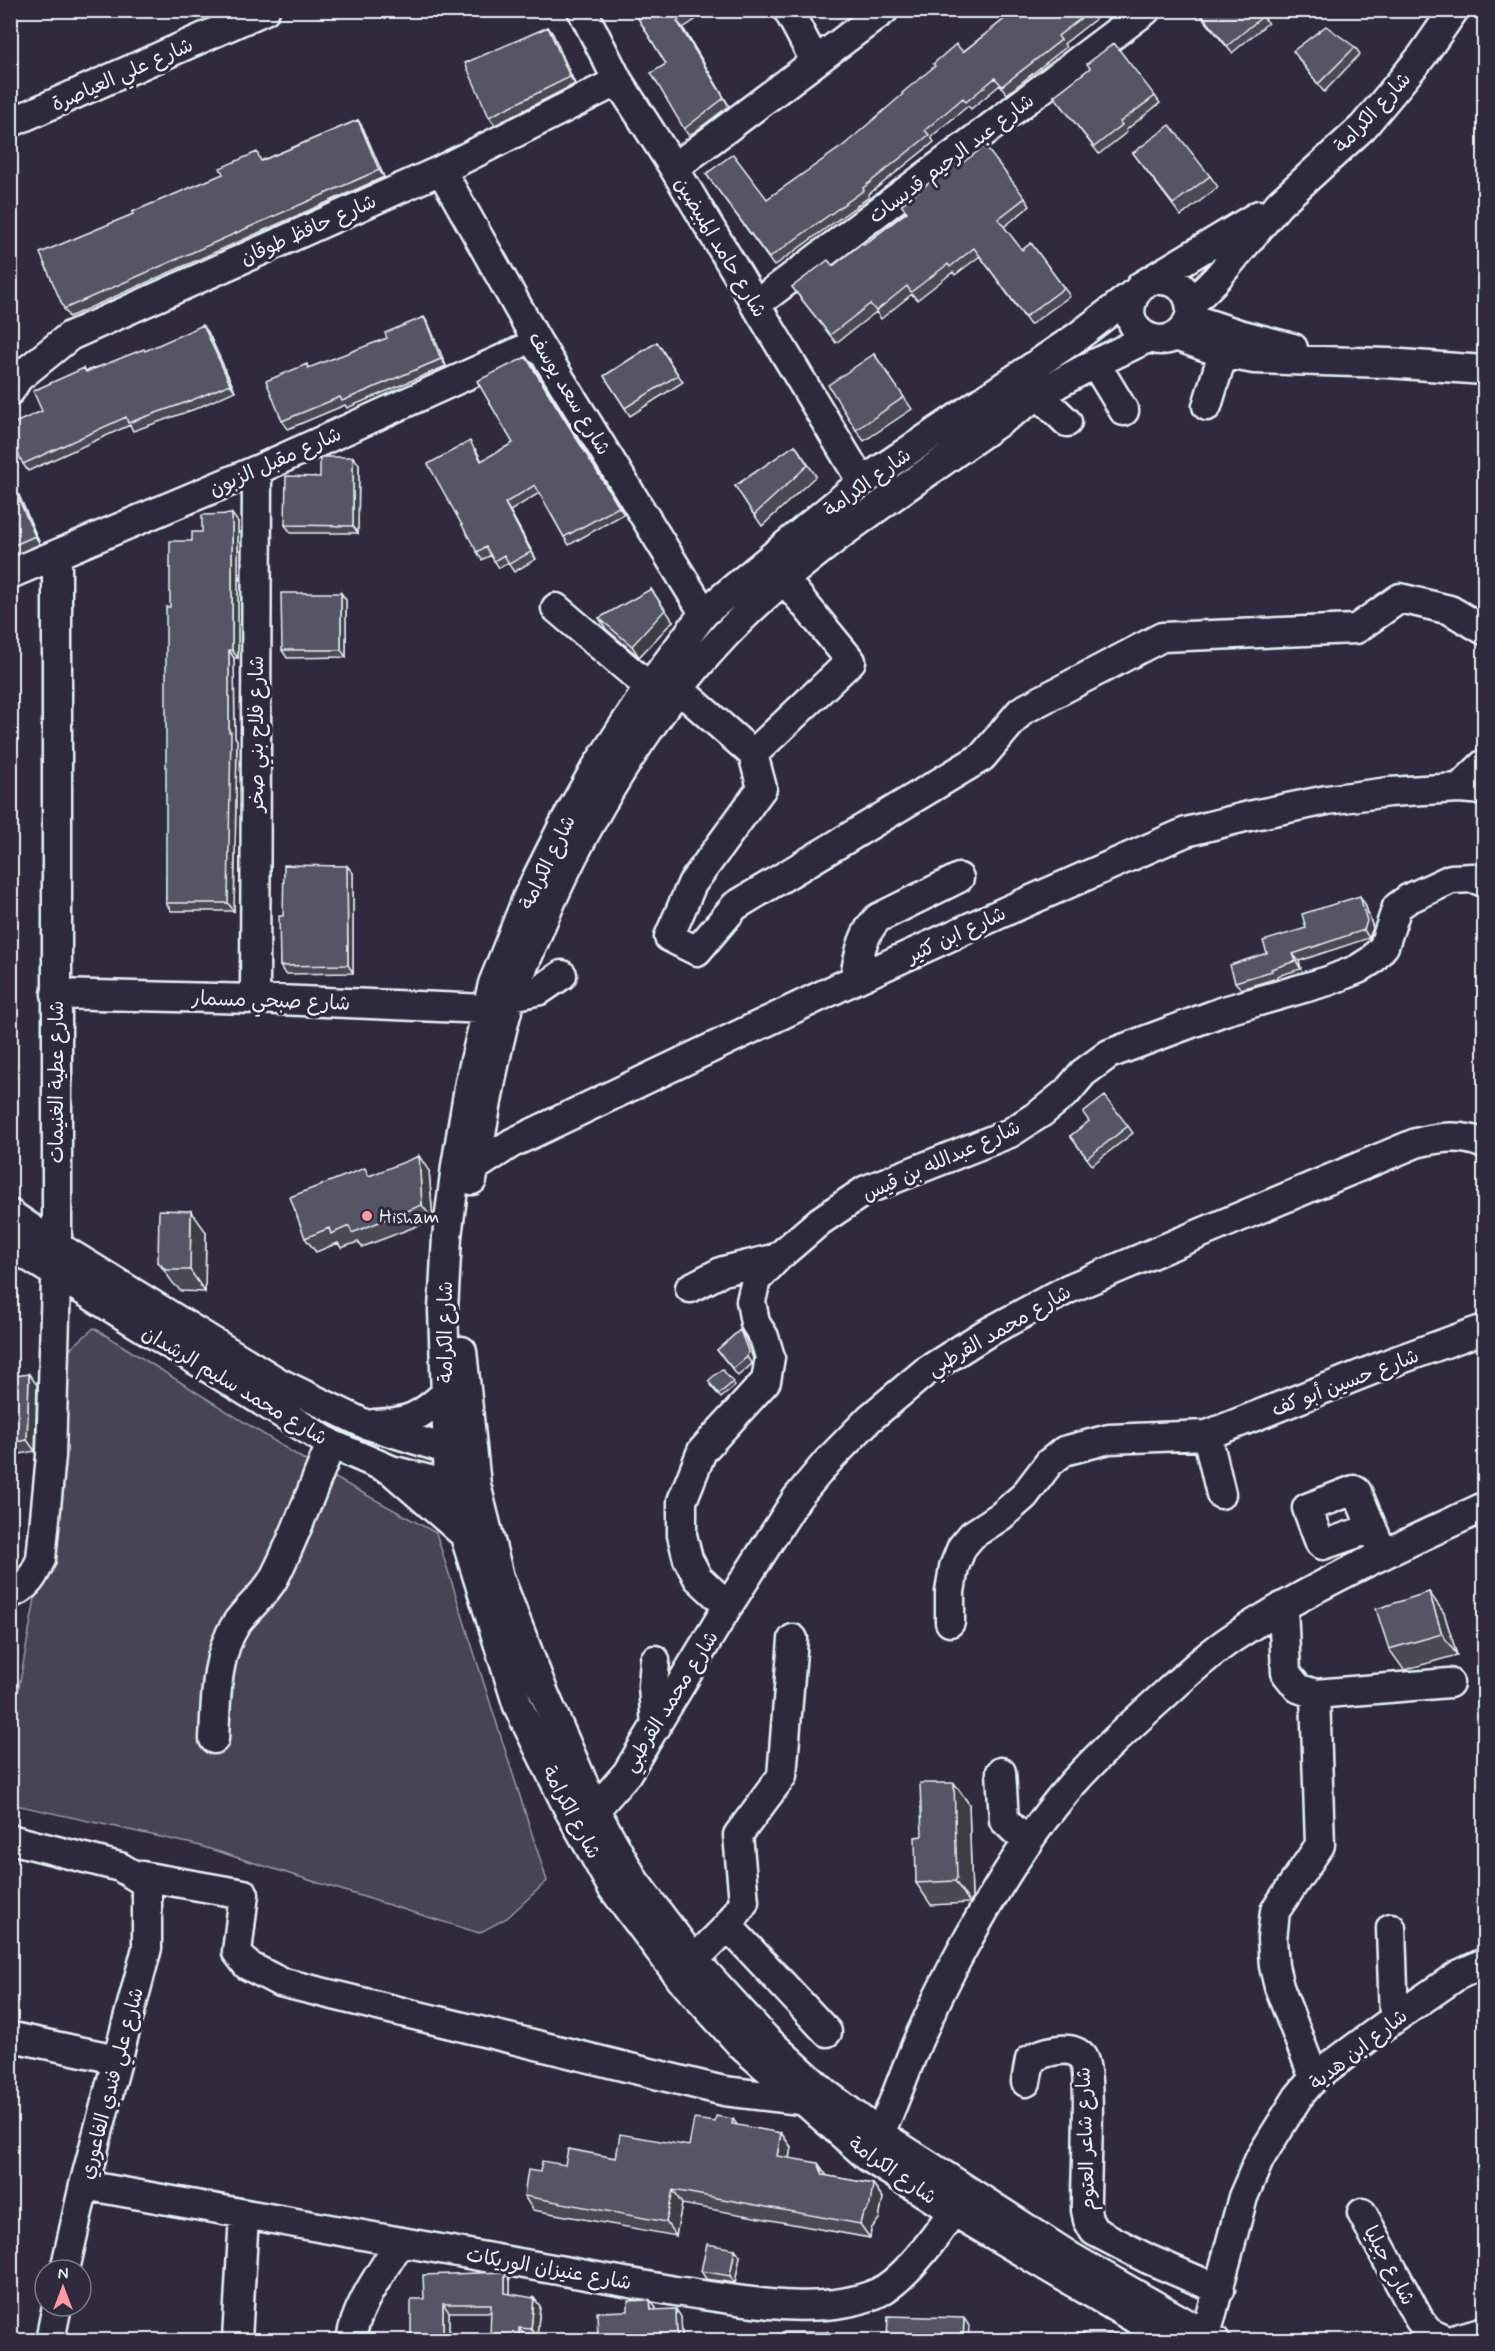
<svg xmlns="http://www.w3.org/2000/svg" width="1495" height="2351" viewBox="0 0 1495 2351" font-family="Mynerve,'Playpen Sans Arabic',sans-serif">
  <rect width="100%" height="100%" fill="#2f2a3d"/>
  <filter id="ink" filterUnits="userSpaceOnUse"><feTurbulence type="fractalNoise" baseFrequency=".0167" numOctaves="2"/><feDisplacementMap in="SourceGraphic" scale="12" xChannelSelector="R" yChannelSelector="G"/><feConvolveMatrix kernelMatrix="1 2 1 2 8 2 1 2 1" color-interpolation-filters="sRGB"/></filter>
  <g filter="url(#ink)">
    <path fill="#464455" stroke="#979aa6" stroke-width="1.5" d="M94,1328l225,141 117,64 111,348 -40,37 -28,15 -282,-88 -186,-41v-73l36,-199 15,-176z"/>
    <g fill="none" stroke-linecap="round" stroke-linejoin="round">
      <defs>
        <path id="minor" d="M582,10l36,71 56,87 188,314
          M788,10l27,51
          M10,123l255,-113
          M674,168l210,-158
          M441,170l97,173 166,270
          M1151,280c14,-1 29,1 36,15 4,8 5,18 1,26 -19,42 -83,7 -47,-35l118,-71
          M1133,294l-56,43 -215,145 -158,131 -55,74 -55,84 -29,51 -37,74 -35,88 -23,98 -14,84 -9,71 -4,73 6,175 69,221 52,106 42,75 69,92 62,68 125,110 85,54 218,129
          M1191,304l25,-25 63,-75 84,-77 59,-71 32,-46
          M755,305l391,-295
          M1190,318l49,16 54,14
          M1176,336l47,17 31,6 134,4 96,7
          M1095,363l29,48
          M10,391l8,-13 52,-42 371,-166 177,-89
          M1039,395l28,27
          M1207,406l16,-53
          M10,574l247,-104 281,-127
          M556,608l93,79
          M679,689l74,65 9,34 -70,96 -23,53 28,14 38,-45 247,-149 39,-46 141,-74 194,-8 44,-31 50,12 34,20
          M753,754l98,-93 -67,-82
          M1459,788l25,-24
          M854,980c5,-22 7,-45 24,-62l81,-40
          M56,994l199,5 231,10
          M512,996l28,-6 22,-15
          M255,999l2,-529
          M465,1166l10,1 37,-24 342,-163 152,-69 180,-79 63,-16 78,-16 62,-8 70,-4 25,2
          M472,1180c13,-61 21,-124 39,-183 6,-18 15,-36 22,-53 46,-115 121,-240 210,-327 58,-57 126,-104 192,-150 34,-24 68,-49 103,-71 35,-23 73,-40 110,-58
          M10,1214l47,32 221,136 87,42 100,31
          M10,1245l321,199 60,26 58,15h19
          M690,1288l33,-17 54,-13
          M462,1351l14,134 23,92 44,114 52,119 40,72 59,78 71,78 60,55 55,41 194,125 141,81
          M374,1424c34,-1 46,-7 71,-30
          M1207,1435l14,59
          M393,1472l71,62
          M1372,1528l-49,17 -3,-2 -13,-35 47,-18 3,2 26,62
          M10,1594c18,-7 24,-18 31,-35l10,-103 6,-210v-691
          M728,1606l-30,-28 -10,-19 -6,-24v-34l20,-50 64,-70 4,-24 -6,-20 -9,-14 -4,-22 5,-21 21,-22 43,-37 46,-31 144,-57 31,-20 26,-21 16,-19 26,-19 115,-43 104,-30 30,-12 14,-9 12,-14 13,-39 11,-8 43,-20 22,-1 11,4
          M1283,1606l3,67 12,15 17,6 134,-11
          M950,1622v-30l4,-25 8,-20 10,-12 29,-19 23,-20 25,-33 15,-12 45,-12 98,-4 183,-72 94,-34
          M655,1660l-2,26 3,41
          M214,1739c2,-37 1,-83 22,-115 11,-16 29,-29 38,-46 22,-43 38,-89 57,-134
          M1001,1772l3,48 24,23
          M595,1810l32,-37 101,-167 69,-108 30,-36 43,-44 55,-46 60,-38 83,-45 348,-146c23,-6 46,-9 68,1
          M10,1839l110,28 23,14 4,13v54l-63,237 -19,85
          M136,1875l108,19 -7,58 10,13 33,17 444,109 76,9
          M728,1926l99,106
          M1391,1928l3,91
          M694,1960l34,-34 16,-24 -6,-67 44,-59 11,-137
          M10,2039l7,-1 85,18 13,9
          M1314,2078l-35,-91 -5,-21 -2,-27 3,-28 45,-66 -5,-151
          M1026,2082l4,-22c12,-8 41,-17 52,-3 11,14 3,127 4,153l2,10 6,11 54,28 72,31
          M871,2151c20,-36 32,-77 49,-115 11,-25 23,-50 36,-75 31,-58 73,-128 117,-178 28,-31 59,-59 90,-87 22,-20 45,-42 71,-59 78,-52 165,-90 250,-130
          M84,2185l591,106c60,8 142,27 200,3 31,-13 71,-70 87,-99
          M1362,2213l57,106 11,14 15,7
          M1206,2335l37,-138 17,-39 38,-61 16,-19 80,-59 64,-44 26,-12
          M50,2340l7,-34
          M237,2340l7,-125
          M351,2340c5,-35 31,-68 49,-98
          M1453,2340l31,-9"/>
      </defs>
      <use href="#minor" stroke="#e8f1f8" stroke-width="33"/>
      <use href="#minor" stroke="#2f2a3d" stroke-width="28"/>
    </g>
    <path fill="#4b4957" stroke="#e8f1f8" stroke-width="1.5" d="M633,10h56l6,10 -12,8 46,78 -40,30 -5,-7 -18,-65z
      M1016,10h91l-43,34 2,3 -59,47 -7,-9 -29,24 -3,-3 -37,31 3,5 -66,53 1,2 -95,69 -68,-92 61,25 77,-54z
      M1196,10h62l10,13 -36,30z
      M548,27l5,7 22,50 -80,41 -6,-8z
      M1355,47l5,7 -36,38 -26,-34z
      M1054,96h101l5,7 -34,27 1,2 -28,22z
      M358,120l5,8 21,49 -315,140 -5,-8 199,-149z
      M1133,153l77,23 8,11 -37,29z
      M957,167l68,31 5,8 -26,21 18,23 9,-7 39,53 -40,29 -50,-69 -25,19 -2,-3 -36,28 -5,-6 -31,25 -5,-7 -40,31 -44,-56 41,-21 31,-21 42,-33z
      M429,325l17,41 -99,42 -2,-3 -57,24 -6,-8 27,-53z
      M208,332l27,59 -40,18 -62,22 -3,-6 -102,46 -5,-7 19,-53 42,-43 2,3 60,-20z
      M657,342l26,40 -53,34 -26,-40z
      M874,354l38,55 -48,32 -8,-11z
      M526,357l98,157 -55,31 -5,-8 -25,-44 -29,18 26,48 -22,13 -6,-9 -9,5 -8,-13 -9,5 -5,-8 -2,-104 7,13 31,-18z
      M795,445l21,31 -54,50 -27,-40z
      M359,464l-1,69h-67l-6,-8 35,-48z
      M10,487l8,6 22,51 -30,13z
      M238,522v136h-4l1,79 2,3 -3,171h-63l-5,-8 4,-296 22,-66 10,-9z
      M341,593l5,7v57l-59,1 -5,-8z
      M599,618l74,3 -34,36 -33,-28z
      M347,866l6,7v100l-68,1 -5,-8 3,-50z
      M1365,904l8,24 -4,10 -70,23 2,8 -24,7v2l-36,11 -6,-7 71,-54z
      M1128,1126l5,7 -41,32 -22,-29z
      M429,1171l4,49 -71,27 -4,-5 -17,6 -3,-5 -22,9 -11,-14 66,-63z
      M206,1232l-1,60 -24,-1 -8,-8 -15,-21z
      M740,1330l5,8 8,20 -1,6 -14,12 -21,-26z
      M10,1377l27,8 -2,66 -25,5z
      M733,1382l2,4 -14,12 -11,-13z
      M1429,1592l15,21 13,42 -53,15 -15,-21z
      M954,1783l15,21 3,95 -2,4 -39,2 -15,-22 6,-47z
      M715,2122l66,11 10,14 -2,11 38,18 46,8 10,14 -4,21 -8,10 -1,9 -188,-34 -6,32 -143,-26 -9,-14 16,-24 25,-7 124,-19z
      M735,2249l5,7 -5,27 -29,-4 -5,-8z
      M510,2280v14l30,12 -3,30h-12l-34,-24h-42v28l-25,-41z
      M650,2300l6,8v2l25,7 1,23h-83l-1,-1 30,-28z"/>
    <path fill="#3d3c47" stroke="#e8f1f8" stroke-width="1.5" d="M677,21l6,7 46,78 -5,-8z
      M548,27l5,7 22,50 -5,-7z
      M358,120l5,8 21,49 -5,-7z
      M424,317l5,8 17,41 -5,-7z
      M203,325l5,7 27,59 -5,-7z
      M526,357l6,7 92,150 -5,-7z
      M353,457l6,7 -1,69 -5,-7z
      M13,486l5,7 22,51 -5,-8z
      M505,503l5,8 26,48 -5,-7z
      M232,514l6,8v136l-6,-8z
      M651,589l22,32 -34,36 -7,-11z
      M341,593l5,7v57l-5,-7z
      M229,650l5,8 1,79 2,3 -3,171 -6,-8z
      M347,866l6,7v100l-5,-8z
      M1360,896l5,8 8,24 -4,10 -5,-8z
      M1293,954l6,7 2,8 -5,-8z
      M419,1156l10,15 4,49 -11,-15z
      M191,1211l15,21 -1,60 -15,-22z
      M740,1330l5,8 8,20 -1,6 -5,-7z
      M29,1374l8,11 -2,66 -8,-11z
      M1429,1592l15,21 13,42 -15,-21z
      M954,1783l15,21 3,95 -2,4 -15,-22z
      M733,2119l10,14 -11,-9z
      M781,2133l10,14 -4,23 -10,-14z
      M818,2163l10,14 -5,-2z
      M873,2184l10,14 -4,21 -8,10 -1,9 -10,-14 2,-8z
      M673,2190l9,14 -6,32 -10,-14z
      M735,2249l5,7 -5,27 -5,-7z
      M505,2272l5,8v20l-5,-7z
      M534,2298l6,8 -3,30 -6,-7z
      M650,2300l6,8v9l-5,-7z
      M443,2304l6,8v28h-6z
      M676,2309l5,8 1,23h-5z
      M964,2318l5,8 -1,14h-5z
      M519,2328l6,8v4h-6z
      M828,2332l5,8h-5z
      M1114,2334l5,6h-5z"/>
    <path fill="#575565" stroke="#e8f1f8" stroke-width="1.5" d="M633,10h55l2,3 -13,8 47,77 -40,31 -33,-56 15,-9z
      M1016,10h76l-34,26 3,4 -59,46 -7,-8 -29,24 -3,-4 -38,32 4,5 -66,53 1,2 -95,68 -63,-84 27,-20 34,45 77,-54 59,-51 -1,-1 33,-27 -2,-2 23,-20 7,8z
      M1198,10h60l5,6 -36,30z
      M1326,26l29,21 -37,37 -25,-33z
      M548,27l22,50 -81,40 -24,-54z
      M1114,43l41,53 -35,26 2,3 -28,22 -40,-51 36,-28 -3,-4z
      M358,120l21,50 -315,139 -24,-56 93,-39 -1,-2 91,-38 -3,-6 37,-16 4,9z
      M1170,125l40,51 -37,28 -40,-51z
      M985,146l40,52 -27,21 24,31 9,-7 33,45 -39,29 -51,-69 -24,19 -2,-3 -37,28 -4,-6 -31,25 -6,-7 -40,31 -38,-48 36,-27 5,6 29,-23 2,2 43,-33 -6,-7 53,-42 3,4z
      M424,317l17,42 -99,42 -2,-4 -58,24 -16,-40 41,-17 1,4 79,-30 -2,-5z
      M203,325l27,59 -40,17 -62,22 -2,-6 -103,47 -13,-28v-11l32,-14 -9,-20 51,-23 2,4 58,-23 1,2z
      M657,342l21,33 -53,33 -21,-32z
      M874,354l30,43 -48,33 -28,-45z
      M526,357l93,150 -55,30 -29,-52 -30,18 26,49 -22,12 -5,-9 -10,6 -8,-14 -9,5 -49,-88 42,-23 11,20 32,-18 -36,-62z
      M795,445l13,20 -54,50 -19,-29z
      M320,457h33v69l-68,-1 1,-49 34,1z
      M13,486l22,50 -25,11v-60z
      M232,514v136h-3v82h2l-3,171h-62v-296h4v-66h22v-9h10v-17z
      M651,589l14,21 -33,36 -33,-28z
      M281,593h60v57h-59z
      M284,865l63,1 1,99 -68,1 -1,-50h4z
      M1360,896l7,25 -3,9 -71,24 3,7 -25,8 1,2 -37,11 -5,-17 37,-12 -4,-12 43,-13 -4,-14z
      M1105,1096l23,30 -41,32 -17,-22 19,-15 -6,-8z
      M419,1156l3,49 -70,28 -3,-7 -18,8 -2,-6 -24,10 -15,-41 75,-29 4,8z
      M159,1210l32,1 -1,59h-24l-8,-8z
      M740,1330l8,21 -1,6 -14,12 -16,-19z
      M722,1369l11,13 -14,12 -11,-13z
      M29,1374l-2,66 -17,3v-66z
      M1429,1592l13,42 -53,15 -13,-40z
      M920,1783h34l3,95 -2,3 -39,2 -1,-46 7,-1z
      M716,2116l17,3 -1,5 49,9 -4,23 41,7 5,12 50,9 -3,21 -8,11 -2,8 -187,-34 -7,32 -142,-26 4,-26 12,2 2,-11 23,4 3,-16 48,9 4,-24 69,12 5,-27 21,3z
      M707,2244l28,5 -5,27 -29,-5z
      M505,2272v21l29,5 -3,31 -12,-1v12h-29l1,-36h-48v36h-32v-41h13l-1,-24z
      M650,2300l1,10 25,-1 1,31h-37v-3l-42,2 -1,-27 31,-1v-10z
      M888,2316l76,2 -1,22h-76z
      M782,2332h46v8h-46z
      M1070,2334h44v6h-44z"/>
  </g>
  <circle fill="#ff9aa2" stroke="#2f2a3d" stroke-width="2" cx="367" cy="1216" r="6"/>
  <g text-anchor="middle" stroke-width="6" stroke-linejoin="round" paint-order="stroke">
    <g font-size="20" fill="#e8f1f8" stroke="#2f2a3d">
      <text transform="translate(122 74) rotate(-24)" y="7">شارع علي العياصرة</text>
      <text transform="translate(1372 112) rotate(-47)" y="7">شارع الكرامة</text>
      <text transform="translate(951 158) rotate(-37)" y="7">شارع عبد الرحيم قديسات</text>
      <text transform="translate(308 229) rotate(-24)" y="7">شارع حافظ طوقان</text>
      <text transform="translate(721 247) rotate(59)" y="7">شارع حامد المبيضين</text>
      <text transform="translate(570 393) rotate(59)" y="7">شارع سعد يوسف</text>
      <text transform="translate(275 461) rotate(-24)" y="7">شارع مقبل الزبون</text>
      <text transform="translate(867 482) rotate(-36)" y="7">شارع الكرامة</text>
      <text transform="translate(256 734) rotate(-90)" y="7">شارع فلاح بني صخر</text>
      <text transform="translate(547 862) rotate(-64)" y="7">شارع الكرامة</text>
      <text transform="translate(956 934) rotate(-25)" y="7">شارع ابن كثير</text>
      <text transform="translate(271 1000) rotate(2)" y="7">شارع صبحي مسمار</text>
      <text transform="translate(56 1082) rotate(-90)" y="7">شارع عطية الغنيمات</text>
      <text transform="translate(941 1160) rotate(-24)" y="7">شارع عبدالله بن قيس</text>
      <text transform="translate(999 1330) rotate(-30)" y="7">شارع محمد القرطبي</text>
      <text transform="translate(445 1332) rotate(-90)" y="7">شارع الكرامة</text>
      <text transform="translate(1345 1382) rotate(-21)" y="7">شارع حسين أبو كف</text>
      <text transform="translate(235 1385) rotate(31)" y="7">شارع محمد سليم الرشدان</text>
      <text transform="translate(670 1701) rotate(-58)" y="7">شارع محمد القرطبي</text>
      <text transform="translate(572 1812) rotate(62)" y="7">شارع الكرامة</text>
      <text transform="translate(1358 2049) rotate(-38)" y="7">شارع ابن هدية</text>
      <text transform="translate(111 2083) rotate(-75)" y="7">شارع علي فندي الفاعوري</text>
      <text transform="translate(1085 2139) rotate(-92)" y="7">شارع شاعر العتوم</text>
      <text transform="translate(893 2170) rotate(35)" y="7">شارع الكرامة</text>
      <text transform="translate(1390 2265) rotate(62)" y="7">شارع جيليا</text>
      <text transform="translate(549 2268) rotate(10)" y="7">شارع عنيزان الوريكات</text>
    </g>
    <g font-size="20" fill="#e8f1f8" stroke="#2f2a3d" text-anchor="start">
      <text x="379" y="1223">Hisham</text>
    </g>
  </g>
  <rect width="1495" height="2351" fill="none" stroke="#2f2a3d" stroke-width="36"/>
  <rect x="18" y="18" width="1459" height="2315" fill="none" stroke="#e8f1f8" stroke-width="2" filter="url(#ink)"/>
  <g transform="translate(63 2288)"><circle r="28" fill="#2f2a3d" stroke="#797a88" stroke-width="1.5"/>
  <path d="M0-4.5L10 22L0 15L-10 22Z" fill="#ff9aa2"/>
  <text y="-9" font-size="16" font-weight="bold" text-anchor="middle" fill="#e8f1f8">N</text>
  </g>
</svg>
